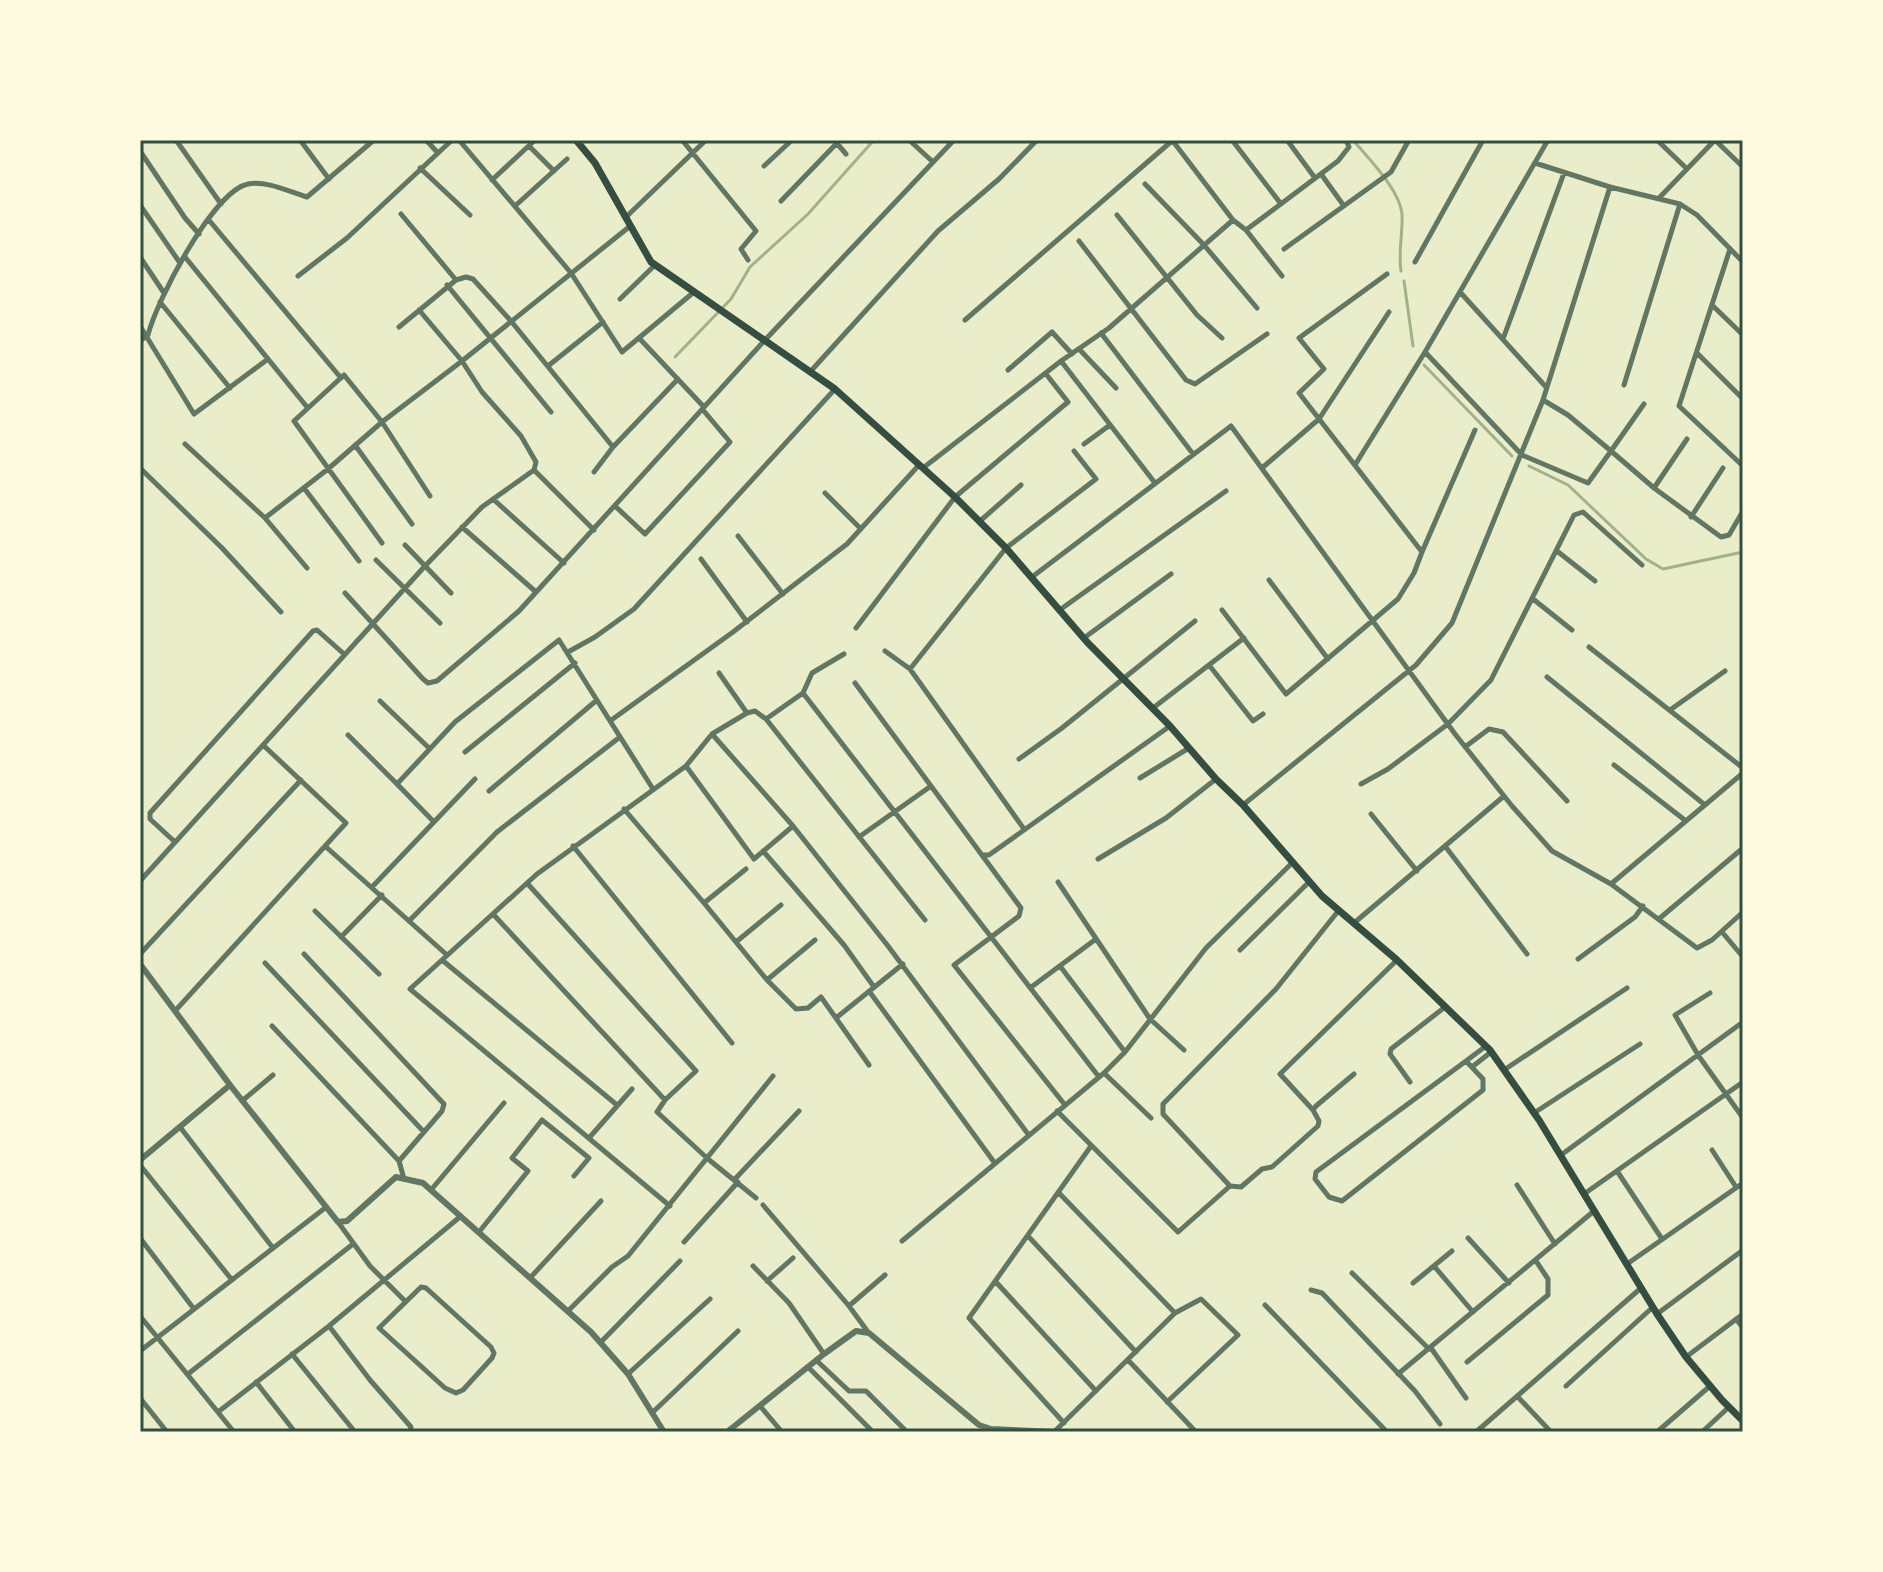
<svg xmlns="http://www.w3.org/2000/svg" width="1883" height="1572" viewBox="0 0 1883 1572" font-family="'Noto Serif',serif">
  <rect width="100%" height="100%" fill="#e9edc9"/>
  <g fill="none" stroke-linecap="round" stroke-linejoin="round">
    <path stroke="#a3b18a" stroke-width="3" d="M1353,140c15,18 47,50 49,74 1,19 -4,38 -1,57
      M1404,281l9,65
      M675,357l56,-58 19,-32 58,-53 66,-74
      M1424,365l88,91
      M1529,466l39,19 78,74 17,10 80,-17"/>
    <path stroke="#617663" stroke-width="5" d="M176,140l45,64
      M300,140l29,39
      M426,140l11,12
      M459,140l112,133 51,79 72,-60
      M682,140l74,91 -15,18 7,11
      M834,140l12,14
      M909,140l24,22
      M1172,140l61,80 13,10 92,-69 11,-14 -3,-7
      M1232,140l49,64
      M1287,140l28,38
      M1657,140l29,28
      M1715,140l28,27
      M529,146l25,25
      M140,151l45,67 14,16
      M1535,163l75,24
      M764,166l28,-26
      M420,168l50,47
      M1321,174l23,32
      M492,180l43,-40
      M1145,184l59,61 53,63
      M1659,198l56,-58
      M781,201l56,-58
      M140,205l40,58
      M515,206l52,-47
      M1117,215l80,100 25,23
      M625,218l81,-78
      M208,219l133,159
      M1246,230l36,46
      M1079,241l107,139 9,4 72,-50
      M1284,249l107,-77 18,-32
      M1730,249l-51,157 64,60
      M140,257l24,36
      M185,257l122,150
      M1415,262l68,-122
      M298,276l49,-38 105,-98
      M456,280l10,-3 7,2 38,42 102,126 65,-68
      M447,285l104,127
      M1460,292l86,95
      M620,299l35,-34
      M160,302l70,86
      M1712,305l31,30
      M419,310l43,51 20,31 39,44 15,26 -2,8 60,60
      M965,320l208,-180
      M140,326l54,88 74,-55
      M399,327l57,-47 -55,-66
      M1101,333l92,121
      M639,338l65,69
      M1503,339l61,-166
      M140,341l8,-6c8,-33 65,-144 100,-151 18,-4 42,8 59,13l67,-57
      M1079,349l37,39
      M1425,352l97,103 66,28 23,-32 -43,-36 -25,-15
      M1697,353l46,46
      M1061,361l94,122
      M548,366l55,-44
      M1008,370l44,-38 20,22
      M810,372l128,-141 61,-52 38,-39
      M1624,385l56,-181
      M1644,404l-33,47 43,37 67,49 8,-2 14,-24
      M185,444l80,74 42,50
      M1084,444l26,-19
      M355,445l57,79
      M1355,465l70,-113 123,-212
      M140,468l82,80 59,64
      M923,468l138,-107 48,-33 124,-108
      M1262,468l57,-49 70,-107
      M594,472l19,-25
      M304,488l55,73
      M1654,488l33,-49
      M825,493l36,36
      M493,499l71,64
      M615,506l30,28 85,-92 -27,-32
      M1691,517l32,-49
      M265,518l63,-49 54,-47 80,-61 167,-134
      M980,521l41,-36
      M462,527l74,65
      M738,536l45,58
      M382,543l-88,-122 50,-46 38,47 48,74
      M405,545l46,48
      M1557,551l38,30
      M1422,552l53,-122
      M701,559l46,63
      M376,560l64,63
      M1032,577l199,-151 224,308 57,72 40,45 59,33 86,64 15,-8 31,-28
      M1269,580l59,79
      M345,593l78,86 5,4 9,-2 82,-70 246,-271 189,-200
      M1533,599l39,31
      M1061,609l165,-118
      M1222,610l64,84 112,-95 16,-26 8,-21 -123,-159 25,-24 -25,-31 88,-64
      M856,628l99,-131 113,-95 -22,-28
      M1084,638l87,-64
      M1589,647l154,121
      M885,651l25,18 114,160
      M568,652l27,-15 39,-28 201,-220
      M1209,665l44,56 10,-7
      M910,669l96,-121 90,-69 -22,-28
      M719,673l28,40
      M1547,677l158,128
      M855,683l166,225 -2,8 -65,49 111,140
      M803,693l296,384
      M380,701l50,48
      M1153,708l91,-70
      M1670,710l55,-39
      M766,719l37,-26 9,-20 32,-19
      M610,721l123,-89 114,-88 72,-79
      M712,734l81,92 95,120 140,188
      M348,735l49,49
      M1465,747l24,-18 14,3 64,69
      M465,752l110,-89
      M1019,759l43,-31 133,-107
      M1614,765l72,56
      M686,766l68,93 39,-33
      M1140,778l49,-30
      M1361,784l27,-15 60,-45 43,-44 83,-165 9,-3 59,53
      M489,791l108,-91
      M1243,805l173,-140 36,-42 91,-223 67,-213 70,17 17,11 46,47
      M624,809l80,94
      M1371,814l46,57
      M434,822l41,-43
      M859,837l72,-51
      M175,842l-25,-23v-6l163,-182 4,-1 27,24
      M325,846l122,109
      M573,846l159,197
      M1445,846l82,108
      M763,851l81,94 30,42
      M984,855h5l181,-129
      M1098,859l68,-41 50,-39
      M746,869l-42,34 63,77 29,29 12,-1 13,-11 48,68
      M140,881l285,-315 57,-59 52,-37
      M1058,882l92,137 34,31
      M527,883l169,188 -31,29 -8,12 51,47 48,39
      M1611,884l132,-111
      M372,887l62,-65 -37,-38 58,-62 104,-82 94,149
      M315,911l64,63
      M493,914l172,186
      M1660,918l83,-70
      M410,920l87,-88 123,-95
      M1354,923l150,-127
      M1722,932l21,25
      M341,937l41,-42
      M736,942l45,-37
      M1240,950l70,-69
      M140,954l161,-174
      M304,954l140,150 -2,7 -43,50
      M1578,959l57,-42 8,-11
      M442,960l175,145
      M265,963l159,169
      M1060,966l65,86
      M767,980l48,-40
      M1030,988l66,-49
      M869,991l125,171
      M1710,993l-35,22 23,40 45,63
      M175,1011l171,-188 -83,-78
      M836,1018l67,-54
      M272,1026l127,135 5,18
      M1466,1061l17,18v11l-141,111 -13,-4 -14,-18 1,-7 150,-111 20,-15
      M1472,1067l19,-15
      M1504,1070l123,-82
      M1104,1073l47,45
      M1410,1082l-20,-28 1,-5 54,-42
      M242,1101l31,-26
      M1313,1110l-33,-36 117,-114
      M1057,1111l121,121 52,-46 11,1 21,-18 10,-2 46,-41 1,-5 -6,-11 3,-4 38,-32
      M1534,1113l106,-69
      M180,1127l93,121
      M589,1138l43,-49
      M1712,1150l24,37
      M1561,1155l182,-133
      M140,1165l92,115
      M1617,1171l45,68
      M735,1179l64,-68
      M1517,1185l38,59
      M1230,1186l-67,-72v-10l113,-115 63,-79
      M431,1190l73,-87
      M1059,1193l116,120
      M1584,1194l159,-112
      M763,1205l86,101 19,26
      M670,1206l-260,-217 127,-115 149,-108 26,-32 35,-21 8,-2 11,8 159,201
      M338,1222l32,44 35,35
      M479,1232l49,-61 -16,-13 30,-38 47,38 -15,18
      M1028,1236l108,116
      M140,1238l54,71
      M1468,1238l41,45
      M902,1241l202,-168 21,-21 81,-104 87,-86
      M684,1242l54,-60
      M1627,1264l116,-81
      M753,1266l36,37 35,51
      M1434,1266l39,46
      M1352,1273l77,76
      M530,1278l71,-77
      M767,1281l26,-23
      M995,1281l101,110
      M1413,1283l39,-32
      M421,1287l5,1 65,59 3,6 -2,5 -29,32 -7,3 -11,-5 -66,-60z
      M1311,1290l11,3 93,98 25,33
      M850,1305l35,-30
      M1265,1305l122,127
      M568,1311l44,-44 16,-11 145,-180
      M1657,1314l86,-64
      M140,1316l94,116
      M1736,1319l7,9
      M329,1326l41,54 41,47 -1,5
      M601,1342l79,-81
      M1431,1348l35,50
      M140,1351l185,-143
      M292,1354l63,78
      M1686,1357l57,-43
      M816,1360l33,31h17l41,41
      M1128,1360l68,72
      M1467,1362l81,-67v-16l-12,-18
      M808,1367l65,65
      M188,1374l165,-130
      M628,1374l82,-75
      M1398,1374l196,-163
      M256,1382l39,50
      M1566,1386l87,-79
      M1517,1396l34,36
      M140,1398l27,34
      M760,1406l22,26
      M218,1412l111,-86 132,-110
      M653,1412l85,-81
      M1064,1423l-95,-105 122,-172
      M1055,1431l120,-118 26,-14 37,36 -71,67
      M1476,1432l165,-144
      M1657,1432l53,-46
      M1702,1432l27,-25"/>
    <path stroke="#617663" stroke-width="6" d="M140,964l90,121 108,137 9,-1 49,-44 27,6 168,149 37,42 36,58
      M140,1160l90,-75
      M727,1432l97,-78 32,-23 13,2 110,92 12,4 66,3"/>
    <path stroke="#344e41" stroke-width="7" d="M576,140l19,23 56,99 184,127 120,108 51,51 81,94 83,84 46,53 27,26 79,91 75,64 93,90 49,70 118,194 29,43 36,43 21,21"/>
  </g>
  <rect width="1883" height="1572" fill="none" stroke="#fefae0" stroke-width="284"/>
  <rect x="142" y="142" width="1599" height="1288" fill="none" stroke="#344e41" stroke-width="3"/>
</svg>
